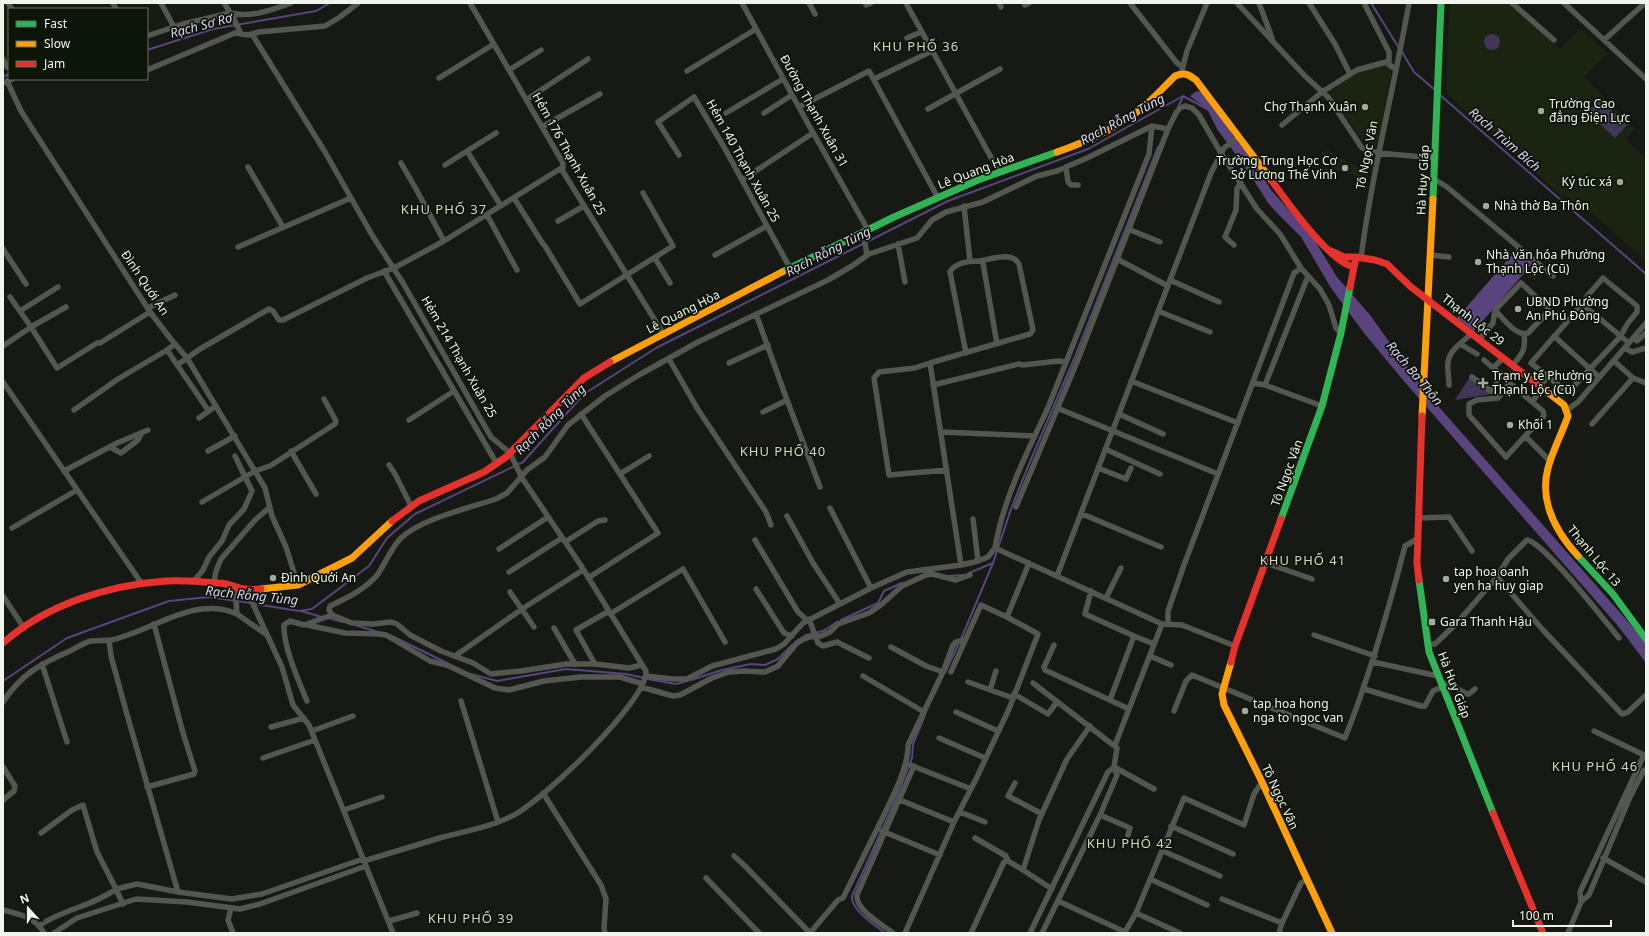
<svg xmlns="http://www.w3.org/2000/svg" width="1649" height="936" viewBox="0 0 1649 936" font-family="'Noto Sans',sans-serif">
  <rect width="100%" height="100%" fill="#171a14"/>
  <path fill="#1a2411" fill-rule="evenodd" d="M1449,3h60l51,46 20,-21 28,26 -24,23 51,51 -9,11 20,19v103l-58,-52 -4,4 -18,-17 -2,2 -118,-105z
    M1383,61l9,8 -16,81 -12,-6 -34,-52 23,-18z
    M1332,143l17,8 5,-5 21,15 -8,18 -2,15 -51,-20 2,-10 5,1 5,-14h2zM1332,143l17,8 5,-5 20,15 -7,11 -38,-21zM1326,152l10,4 -5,13 36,10 -2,14 -50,-19 2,-9 5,1z"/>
  <path fill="#413658" d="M1484 42a8 8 0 1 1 16 0a8 8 0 1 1-16 0Z
    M1600,99l27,26 -12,13 -28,-26z
    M1470,377l22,17 -37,6z"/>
  <path fill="#59447e" d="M1199,91l5,3 16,21 13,21 23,28 15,26 34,38 10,13 22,36 33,38 54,75 222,252v21l-28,-37 -215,-246 -39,-47 -33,-45 -30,-51 -22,-22 -11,-12 -20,-32 -31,-42 -10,-20 -17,-13 5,-4z
    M1517,249l16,14 -59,68 -17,-13z"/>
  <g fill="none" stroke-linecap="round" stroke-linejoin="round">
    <path stroke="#59447e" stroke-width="2" d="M1371,3l28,45
      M147,50l66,-21 103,-18 14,-8
      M1402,52l12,20 21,18
      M3,77l6,-3
      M1440,95l206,179
      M1183,96l26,14
      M1178,107l5,-10
      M969,573l24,-10
      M949,576l15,-1
      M255,604l44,7 13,-2 57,-43 18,-28 28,-24 108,-52 61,-68 72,-46 292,-147 140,-52 95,-53
      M301,611l21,6
      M328,618l15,4
      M841,620l37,-17 6,-12 18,-8
      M355,625l23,7
      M390,635l57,28
      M961,639l32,-76 18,-54 18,-45 45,-105 84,-212
      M795,642l11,-7 17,-4 14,-9
      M945,673l14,-30
      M471,674l26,7 69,-12 60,5 18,4
      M648,679l28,5 11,-3
      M691,680l31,-10 29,-6 14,1 13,-6 14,-14
      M3,681l64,-43 102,-37 40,-4 42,6
      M885,933c-10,-8 -35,-24 -33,-37l43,-95 17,-43 1,-14 12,-29"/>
    <path stroke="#52584f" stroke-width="5.5" d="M8,3l4,6
      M113,3l3,6
      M161,3l13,24
      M224,3l9,14 8,17
      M470,3l93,160 -1,7 102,165
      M742,3l65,119 61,108
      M809,3l6,11
      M906,3l93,169
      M999,3l2,4
      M1130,3l47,60 6,4
      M1237,3l68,73 23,21 34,51 16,5 57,5
      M1259,3l13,35
      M1309,3l26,41 15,30
      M1364,3l25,49v12
      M1512,3l42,37
      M1564,3l82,76
      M866,5l5,-2
      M1025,5l4,-2
      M252,34l73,118 47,83 31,48 88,154 19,16 12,25 58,86 66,107c2,30 -106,132 -134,145 -22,11 -46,15 -69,21 -27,8 -53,16 -79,24
      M147,36l36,-12 47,-11c20,5 42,-3 61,-10
      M907,38l14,-6
      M1604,40l41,-37
      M3,59l4,8
      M147,70l88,-37 13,2 11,-3 66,-6 15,-9 18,-14
      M509,70l32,-20
      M1182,70l5,-19 20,-48
      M687,71l69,-42
      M439,78l55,-34
      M874,79l58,-28
      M7,81l14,30 129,201 20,26 17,20 78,130 7,28 14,31 12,38
      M3,83l9,-4
      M526,100l62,-41
      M799,107l70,-36 69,127
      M928,109l72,-40
      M726,113l57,-34
      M764,113l28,-18
      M1282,125l40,-33 35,-22 29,-8 9,7
      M542,127l58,-33
      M467,151l29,-18
      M679,155l-21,-33 36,-25 30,50 66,121
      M401,163l15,26 28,52
      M445,165l22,-14 34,55
      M248,167l35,60
      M1066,167l2,15 3,3h7
      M1434,179l13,8 106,89
      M742,180l71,-47
      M514,198l29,46
      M964,206l6,55
      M487,215l30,55
      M558,221l26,-15
      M1128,229l32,13
      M863,232l4,23
      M898,244l7,38
      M1234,245l-9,-8 11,-27 1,-22 4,-5
      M545,246l35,58 93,-58 -30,-53
      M238,247l113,-49
      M3,249l23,35
      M715,255l52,-29
      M1430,255l19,2
      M655,258l15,25
      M1361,258c11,-86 33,-170 48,-255
      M1117,259l51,27
      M384,271l113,193
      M1603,278l34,28v6l-9,11 -8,14 -49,52 -5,2 -35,-28 49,-56 8,-12z
      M1170,280l49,22
      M10,297l21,30 35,-20
      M1582,304l47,39
      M148,308l27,-13
      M20,311l38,-24
      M1158,311l52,21
      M756,314l31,86 -24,12
      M1554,336l45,41
      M1633,338l4,3 9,-8
      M1480,339l13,-16 2,-13 26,-27 27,25v4l-20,21c-12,4 -25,-15 -33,-23
      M100,343l50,-31
      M175,344l-8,6 41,60
      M1460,344l17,10
      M3,346l28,-19 26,41 40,-25
      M1625,348l7,4 14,-4
      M966,353l-16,-81c5,-10 21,-11 30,-11l3,2 14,81
      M669,359l28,49 69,104 5,13
      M1484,360l9,8 10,-10
      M729,363l39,-18
      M930,363l-15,5 -36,4 -5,6 15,97 58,-5
      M177,365l23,-16 69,-40 4,2 6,9h4l84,-42 27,-10 50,-27 119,-74
      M1513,365c9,-11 13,-15 11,-31
      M1472,377l19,14 5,-7 5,-10 -8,-6
      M1633,378l13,5
      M1131,381l107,42
      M3,382l139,202
      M1253,383l12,2 57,21
      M933,385l86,-21 4,1 35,-4 8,1
      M1265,385l43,-109
      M1449,385c0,-8 -2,-16 -1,-23 2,-13 15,-20 24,-29
      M1539,386l9,-9
      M787,400l33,87
      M1532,402l10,-13
      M1057,408l161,66
      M74,410l44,-31 49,-29
      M1567,410l11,-8 68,-79
      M581,414l77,119 -70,45
      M1119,414l44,20
      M199,418l17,-12
      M409,420l45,-29
      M1592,424l41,-46 -19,-17
      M941,432l94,4
      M1525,436l-19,21 -37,-42v-11l8,-4 21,-2 11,-14 3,1 31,26 1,5 -19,20 25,25
      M110,447l11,6 17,-13 3,-6
      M1105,449l55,25
      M208,451l27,-15
      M291,451l25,43
      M389,465l6,9 16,32
      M1098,468l28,11 5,-11
      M64,471l53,-28 31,-13
      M620,474l29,-18
      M202,502l53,-31 15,-5 65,-42 1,-3 -12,-22
      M1016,507l61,-145 91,-233 8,-16 4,-5 5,-2 7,2 7,7 22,38 36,56 23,25 21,34 19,21 9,16 7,23 5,5
      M830,508l41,80
      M1082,514l79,33
      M787,516l26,47 27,41
      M1418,518l31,-1 23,34
      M973,519l5,42
      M12,528l65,-38
      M755,540l43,72 9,8
      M565,542l33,-21 7,-1
      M995,548c8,-48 31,-94 52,-138l102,-256 3,-28
      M499,549l49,-32
      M1266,563l46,16
      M961,565l-31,-202 100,-29 3,-4 -14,-66c-7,-13 -27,-5 -39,-3
      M509,572l53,-34
      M1057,576l154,-403 13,-25 15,-11
      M1497,577l46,53 78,83 2,1 5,-2 17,-16
      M194,581l9,-11 6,-13 13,-16 7,-16 15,-16 8,-18 -17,-35
      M214,582l2,-11 5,-12 34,-39 15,-13
      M235,587l2,27 30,21
      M246,589l36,78 11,38 16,20 84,208
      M756,589l28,44 8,3
      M1091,591l-6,23 49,22
      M510,592l24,35
      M3,596l21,32
      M1106,598l15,-30
      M610,614l73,-45 42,73
      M332,615l-3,-5 1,-4c17,-8 36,-17 48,-32 8,-12 13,-26 23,-36 20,-19 68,-30 95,-39l11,-6 20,-23 18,-13 23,-32 37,-29 34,-21 59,-33 130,-62 24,-14 17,-12 48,-16 15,-18 14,-8 37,-10 54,-26 20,-5 30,-13 65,-32 16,3
      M809,619l9,24 5,3 14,-4 32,16
      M1168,624v-13l16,-46 110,-292 7,-5
      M307,625l38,8 35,1 6,1 44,26 17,4 48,23 14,2 35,-9 37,-4h39l23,7
      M554,628l21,36
      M1314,635l61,21
      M109,640l2,16 15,55 52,181 54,7 30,-5 101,-35
      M1427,644h8l21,-20 41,-47 11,-18 19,-19c18,3 77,80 92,98
      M1054,645l-10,22 1,3 84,39
      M891,647l35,19 17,6
      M455,656l67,-47 61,-39
      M1150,656l21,9
      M1373,662l65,14
      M42,664l25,78
      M595,664l-19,-34 33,-19
      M951,672l30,-67 26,12 22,-54
      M646,676l27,3h14l25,-13 64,-17 8,-5 19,-21 68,-35 36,-16 54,-7 17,-4 10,-4 7,-9 167,76 20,1 53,21
      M863,676l61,36
      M968,682l45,16
      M1033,683l84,65 -3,19 3,8 -17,40 -58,118
      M1441,683l9,2 17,9h2l6,-5
      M641,687l32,9 7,-1 32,-17 17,-6 15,-1 21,1 13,-6 18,-22 6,-4 7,-3 12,-1 9,-4 8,-8 31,-11 13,-9 20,-18 24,-11 6,-1 24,6 14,-5
      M1364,689l57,17h4l8,-15 9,-4
      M990,690l6,-19
      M1014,694l34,20 9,-12
      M1110,700l24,-64 20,8
      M307,701c-8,-19 -24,-55 -23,-76l6,-4 14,4 28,-10 20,8 21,1 18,-2 6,2 13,11 31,16 32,12 18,11 30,-3 45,-7h29l34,4 13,-3
      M461,701l37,121
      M3,702c18,-28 39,-39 69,-52 6,-3 13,-8 19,-9 7,-1 14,0 21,-1 8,-2 16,-5 24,-8 31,-12 67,-34 101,-18
      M1174,711l12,-30 6,-6 153,63c25,-63 43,-126 60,-192l12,-7
      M956,712l42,19
      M271,727l33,-9
      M312,731l41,-15
      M939,738l46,20
      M1115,745l47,-121
      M263,758l52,-18
      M910,765l61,24
      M3,767l12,19 -1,5 -11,9
      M1114,767l40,22
      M1015,783l-7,13 34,18
      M147,787l47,-13 1,-3 -12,-38 -29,-109
      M543,793l58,92 5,14 -2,29 1,5
      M900,800l54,22
      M344,810l38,-13
      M960,812l25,10
      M1100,815l30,13 -2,7
      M1171,826l62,28
      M882,831l58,24
      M41,833l31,-23 11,-5 14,47 19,37 21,-5 41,8
      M975,838l31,18 2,5
      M1163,851l57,25
      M734,856l10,9 66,68
      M1603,858l43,24
      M1023,870l29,19
      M706,878l53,55
      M1150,879l57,26
      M1222,899l60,24 19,-40 5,-3
      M1058,901l67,31 11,-19 48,-115 60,27 10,-31 8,-12
      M1581,902l-1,-10 64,-137 -50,-24
      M231,908l-3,12 5,13
      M3,910c18,5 31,6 41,23
      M1136,913l44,20
      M389,921l28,-8
      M40,925c24,-16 53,-19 76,-36l7,15
      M54,933l23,-15 59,-19 51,3 53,7 20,-5 106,-38
      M810,933l28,-33 5,-2c11,-22 22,-45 33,-67 11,-23 33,-62 32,-86l35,-73 10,-27 3,-3 8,-2
      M893,933c-11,-8 -38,-24 -36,-38l57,-129
      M905,933l49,-111 22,-43 33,-70 29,-75 -31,-17
      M971,933l33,-71 4,-1 15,9 16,-50 28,-61 23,-33
      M1030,933l78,-161 6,-5
      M1279,933l3,-10
      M1568,933l13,-31 8,-7 41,-98 14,-27 2,2"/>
    <path stroke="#30b455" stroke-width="7" d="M1433,199l8,-196
      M782,272l112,-55 84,-37 79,-28
      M1281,519l41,-113 19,-73 9,-46
      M1578,556l35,38 33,45
      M1419,580l10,72 64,161"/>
    <path stroke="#ff9f0a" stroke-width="7" d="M1057,152c29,-10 60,-24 85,-44 11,-9 22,-21 33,-32 9,-4 13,-2 21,4l76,101
      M610,362l172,-90
      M1546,391l18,14 4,11c-6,17 -15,34 -20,52 -9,34 8,64 30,88
      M1422,416l11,-217
      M261,589l37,-4 54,-27 40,-37
      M1231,662l-9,32 2,11 38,77 70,151"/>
    <path stroke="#e5322d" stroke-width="7" d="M1272,181c16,22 56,79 81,86
      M1331,251l13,6h12
      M1350,287l6,-30 19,3 12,4 24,23 135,104
      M392,521l27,-20 65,-29 22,-15 78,-79 26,-16
      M1419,580l-2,-16 5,-148
      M3,643c44,-39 106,-58 163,-62 17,-1 36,1 53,2 9,0 17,5 26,6 5,1 11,0 16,0
      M1231,662l4,-16 46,-127
      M1493,813l50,120"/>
  </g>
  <g fill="#a3a8a0" stroke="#0d1508" stroke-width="1.5">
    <circle cx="1365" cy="107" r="4"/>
    <circle cx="1541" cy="111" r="4"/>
    <circle cx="1345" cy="168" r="4"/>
    <circle cx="1620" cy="182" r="4"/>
    <circle cx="1486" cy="206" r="4"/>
    <circle cx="1478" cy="262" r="4"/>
    <circle cx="1518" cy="309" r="4"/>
    <path d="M1481 377h4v4h4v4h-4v4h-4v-4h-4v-4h4z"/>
    <circle cx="1510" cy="425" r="4"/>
    <circle cx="273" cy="578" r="4"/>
    <circle cx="1446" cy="579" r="4"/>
    <rect x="1428" y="618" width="8" height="8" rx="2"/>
    <circle cx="1245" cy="711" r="4"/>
  </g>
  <g text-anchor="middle" stroke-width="3.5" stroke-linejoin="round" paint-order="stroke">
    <g font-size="12" fill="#eff5eb" stroke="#0d1508" text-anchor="start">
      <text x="1549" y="108">Trường Cao<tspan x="1549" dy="14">đẳng Điện Lực</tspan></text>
      <text x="1357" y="111" text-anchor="end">Chợ Thạnh Xuân</text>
      <text x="1337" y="165" text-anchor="end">Trường Trung Học Cơ<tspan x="1337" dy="14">Sở Lương Thế Vinh</tspan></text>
      <text x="1612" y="186" text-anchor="end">Ký túc xá</text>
      <text x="1494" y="210">Nhà thờ Ba Thôn</text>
      <text x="1486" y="259">Nhà văn hóa Phường<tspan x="1486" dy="14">Thạnh Lộc (Cũ)</tspan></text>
      <text x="1526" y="306">UBND Phường<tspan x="1526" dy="14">An Phú Đông</tspan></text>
      <text x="1492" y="380">Trạm y tế Phường<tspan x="1492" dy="14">Thạnh Lộc (Cũ)</tspan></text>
      <text x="1518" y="429">Khối 1</text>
      <text x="1454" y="576">tap hoa oanh<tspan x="1454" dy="14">yen ha huy giap</tspan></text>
      <text x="281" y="582">Đình Quới An</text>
      <text x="1440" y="626">Gara Thanh Hậu</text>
      <text x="1253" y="708">tap hoa hong<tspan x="1253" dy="14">nga to ngoc van</tspan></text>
    </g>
    <g font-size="12" fill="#eff5eb" stroke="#0d1508">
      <text transform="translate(814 111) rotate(61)" y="4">Đường Thạnh Xuân 31</text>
      <text transform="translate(569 154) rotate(61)" y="4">Hẻm 176 Thạnh Xuân 25</text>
      <text transform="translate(1367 155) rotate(-79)" y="4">Tô Ngọc Vân</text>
      <text transform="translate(743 161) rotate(61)" y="4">Hẻm 140 Thạnh Xuân 25</text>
      <text transform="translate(976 171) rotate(-21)" y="4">Lê Quang Hòa</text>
      <text transform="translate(1423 180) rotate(-87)" y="4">Hà Huy Giáp</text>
      <text transform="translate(145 283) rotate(56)" y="4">Đình Quới An</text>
      <text transform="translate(683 312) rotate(-27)" y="4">Lê Quang Hòa</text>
      <text transform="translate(1473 320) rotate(38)" y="4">Thạnh Lộc 29</text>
      <text transform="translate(459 357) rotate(60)" y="4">Hẻm 214 Thạnh Xuân 25</text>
      <text transform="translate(1287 473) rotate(-70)" y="4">Tô Ngọc Vân</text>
      <text transform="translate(1594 556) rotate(50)" y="4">Thạnh Lộc 13</text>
      <text transform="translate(1454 685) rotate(69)" y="4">Hà Huy Giáp</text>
      <text transform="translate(1280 797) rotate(65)" y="4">Tô Ngọc Vân</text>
    </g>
    <g font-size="13" font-style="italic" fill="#dcd0f7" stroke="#0d1508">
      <text transform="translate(201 25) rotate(-15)" y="5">Rạch Sơ Rơ</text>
      <text transform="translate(1122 119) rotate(-28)" y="5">Rạch Rỗng Tùng</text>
      <text transform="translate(1505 139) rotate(41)" y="5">Rạch Trùm Bích</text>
      <text transform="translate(828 251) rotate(-27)" y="5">Rạch Rỗng Tùng</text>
      <text transform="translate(1415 373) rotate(50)" y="5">Rạch Ba Thôn</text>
      <text transform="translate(550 419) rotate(-45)" y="5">Rạch Rỗng Tùng</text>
      <text transform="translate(252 595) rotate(6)" y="5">Rạch Rỗng Tùng</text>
    </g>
    <g font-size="13" letter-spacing="1" fill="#ced9c7" stroke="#0d1508">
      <text x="916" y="51">KHU PHỐ 36</text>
      <text x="444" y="214">KHU PHỐ 37</text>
      <text x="783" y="456">KHU PHỐ 40</text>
      <text x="1303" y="565">KHU PHỐ 41</text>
      <text x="1595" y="771">KHU PHỐ 46</text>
      <text x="1130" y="848">KHU PHỐ 42</text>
      <text x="471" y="923">KHU PHỐ 39</text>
    </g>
  </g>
  <rect width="1649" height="936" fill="none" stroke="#eff5eb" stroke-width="8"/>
  <rect x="8" y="8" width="140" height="72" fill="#0d1508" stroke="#676f63"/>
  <rect x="16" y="21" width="20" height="6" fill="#30b455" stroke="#676f63"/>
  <text x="44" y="28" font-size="12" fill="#eff5eb">Fast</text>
  <rect x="16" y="41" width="20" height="6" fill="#ff9f0a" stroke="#676f63"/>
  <text x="44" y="48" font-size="12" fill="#eff5eb">Slow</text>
  <rect x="16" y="61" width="20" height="6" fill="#e5322d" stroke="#676f63"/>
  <text x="44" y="68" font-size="12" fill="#eff5eb">Jam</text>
  <g transform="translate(28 908) rotate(339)" stroke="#0d1508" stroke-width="3" paint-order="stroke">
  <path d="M0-3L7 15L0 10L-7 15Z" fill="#eff5eb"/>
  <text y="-6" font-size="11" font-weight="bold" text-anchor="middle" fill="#eff5eb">N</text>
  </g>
  <path d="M1513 920v6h98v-6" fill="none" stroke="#eff5eb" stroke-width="2"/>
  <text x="1519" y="920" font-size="12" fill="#eff5eb" stroke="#0d1508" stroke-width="3" paint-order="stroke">100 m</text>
</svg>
